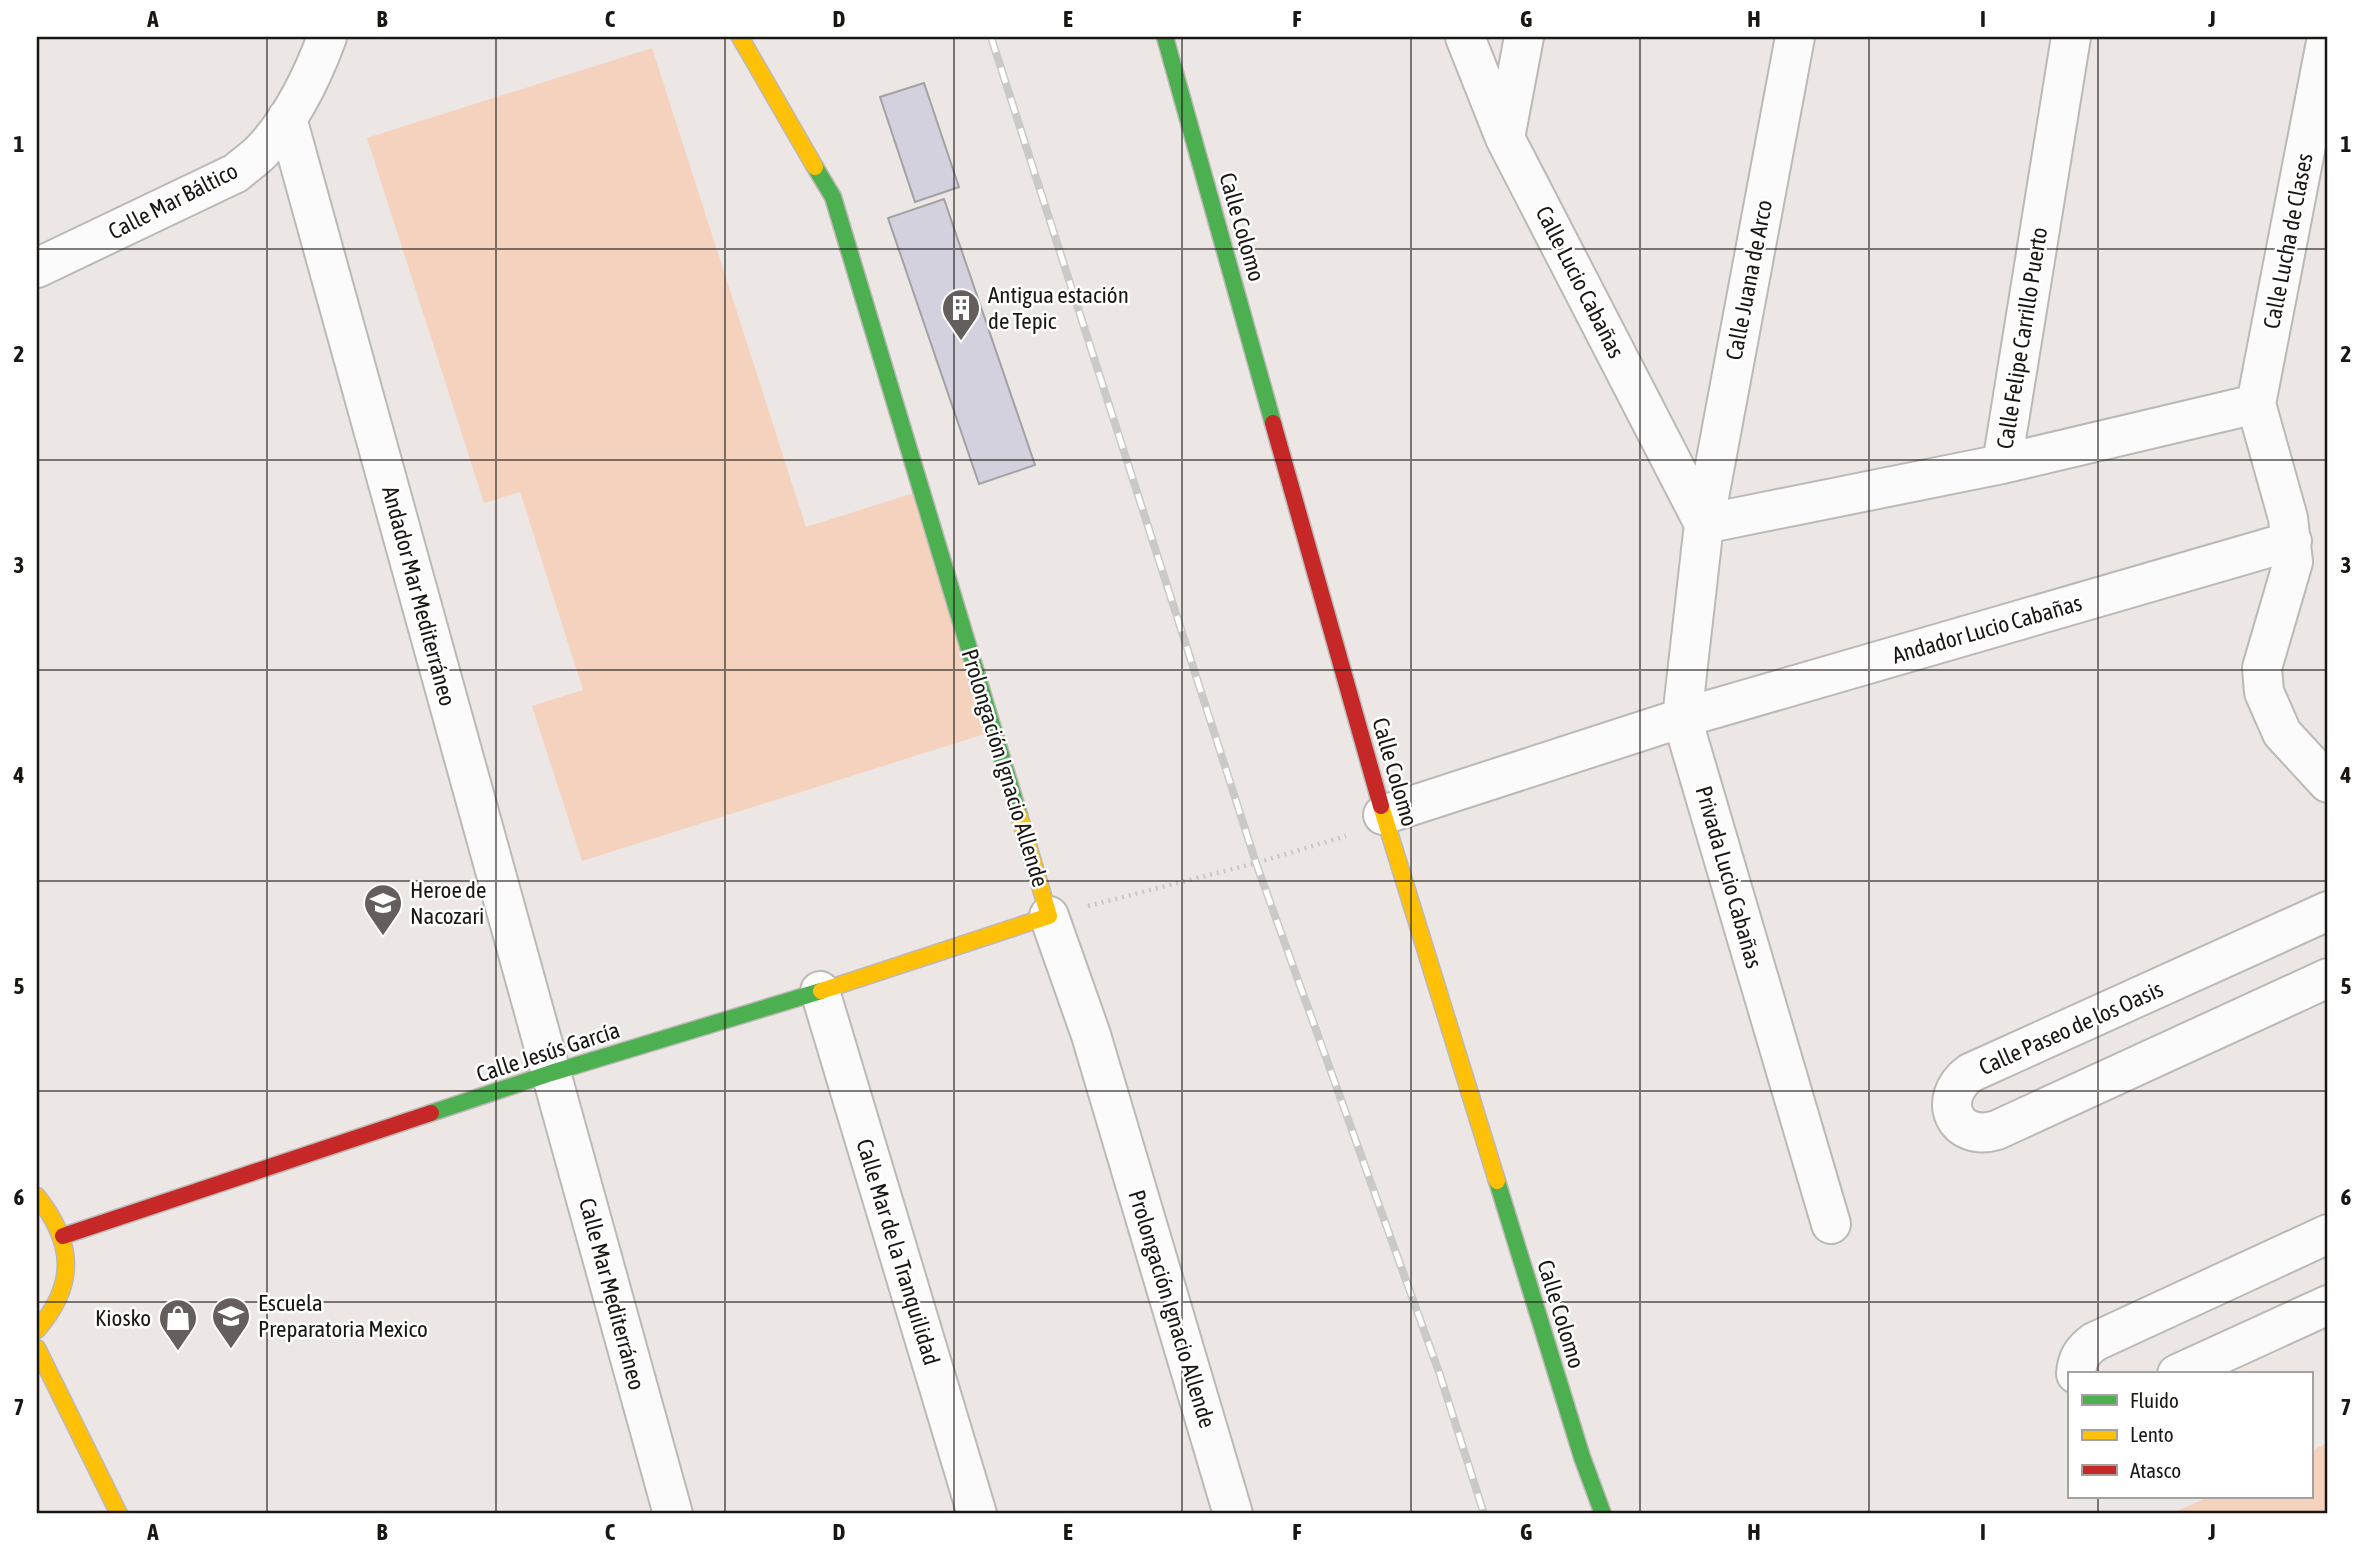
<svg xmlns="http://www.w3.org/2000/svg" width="2365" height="1551" viewBox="0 0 2365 1551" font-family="'Asap Condensed',sans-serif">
  <rect width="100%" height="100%" fill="#ece6e4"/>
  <path fill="#f4d2be" d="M652,48l154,479 108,-34 77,239 -409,129 -50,-155 51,-16 -63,-198 -36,11 -117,-365z
    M2328,1443v71h-158l39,-17h102v-46z"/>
  <path fill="#d4d1df" stroke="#a3a1a1" stroke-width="2" d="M924,83l35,104 -44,15 -35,-105z
    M944,199l91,266 -56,19 -91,-266z"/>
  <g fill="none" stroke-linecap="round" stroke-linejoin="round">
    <defs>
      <path id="street" d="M1465,37l40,101 199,386
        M1795,37l-91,487 -22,194 149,506
        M2327,37l-71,367 32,114 5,44 -31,106 2,24 18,41 46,50
        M287,118l386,1396
        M1505,138l19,-101
        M37,268l199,-95c8,-7 18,-14 26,-22 30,-32 50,-73 65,-114
        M2002,464l69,-427
        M1704,524l298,-60 254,-60
        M1383,815l299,-97 610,-177
        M2328,911l-358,162c-35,26 -15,70 27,57l331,-152
        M1049,916l42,119 142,479
        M820,991l157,523
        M2076,1374c1,-15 6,-23 18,-32l234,-108
        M2177,1374l151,-69"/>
      <path id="fast" d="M1165,37l108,386
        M815,167l18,30 186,618
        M431,1113l120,-40 270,-82
        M1497,1181l85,276 21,57"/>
      <path id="slow" d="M740,37l75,130
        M1381,806l116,375
        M821,991l228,-75 -30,-101
        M37,1196c37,47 40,88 0,134
        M37,1348l82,166"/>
      <path id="jam" d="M1273,423l108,383
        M63,1236l368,-123"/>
    </defs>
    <use href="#street" stroke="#bcb8b6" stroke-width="42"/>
    <use href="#fast" stroke="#bcb8b6" stroke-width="19"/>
    <use href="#slow" stroke="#bcb8b6" stroke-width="19"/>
    <use href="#jam" stroke="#bcb8b6" stroke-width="19"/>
    <path stroke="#c9c7c7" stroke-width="4.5" stroke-dasharray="2 5" stroke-linecap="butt" d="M1088,906l168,-43 90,-27"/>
    <use href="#street" stroke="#fcfbfb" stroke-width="38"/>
    <use href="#fast" stroke="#4caf50" stroke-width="16"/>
    <use href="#slow" stroke="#ffc107" stroke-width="16"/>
    <use href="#jam" stroke="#c62828" stroke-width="16"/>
    <defs>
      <path id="rail" d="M991,37l265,826 184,512 44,139"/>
    </defs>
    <use href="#rail" stroke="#cbc9c8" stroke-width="8"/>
    <use href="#rail" stroke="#fff" stroke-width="5" stroke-dasharray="16" stroke-linecap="butt"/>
  </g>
  <path fill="none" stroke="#1a1614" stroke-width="2" stroke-opacity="0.55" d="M267,37v1477M496,37v1477M725,37v1477M954,37v1477M1182,37v1477M1411,37v1477M1640,37v1477M1869,37v1477M2098,37v1337M37,249h2291M37,460h2291M37,670h2291M37,881h2291M37,1091h2291M37,1302h2291M2098,1497v17"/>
  <defs>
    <symbol id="building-pin" viewBox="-11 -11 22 30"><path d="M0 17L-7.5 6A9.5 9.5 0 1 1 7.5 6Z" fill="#645f5d" stroke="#fff"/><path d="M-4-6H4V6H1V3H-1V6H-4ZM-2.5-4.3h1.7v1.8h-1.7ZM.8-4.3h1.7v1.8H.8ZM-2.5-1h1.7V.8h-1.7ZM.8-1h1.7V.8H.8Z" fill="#fff"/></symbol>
    <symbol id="school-pin" viewBox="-11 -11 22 30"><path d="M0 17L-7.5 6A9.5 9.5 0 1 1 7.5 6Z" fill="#645f5d" stroke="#fff"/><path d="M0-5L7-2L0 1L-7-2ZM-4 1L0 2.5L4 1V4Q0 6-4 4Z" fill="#fff"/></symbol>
    <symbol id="university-pin" viewBox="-11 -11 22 30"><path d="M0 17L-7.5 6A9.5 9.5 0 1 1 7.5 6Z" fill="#645f5d" stroke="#fff"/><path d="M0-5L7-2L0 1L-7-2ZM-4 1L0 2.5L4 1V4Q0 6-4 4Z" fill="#fff"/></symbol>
    <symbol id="shop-pin" viewBox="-11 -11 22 30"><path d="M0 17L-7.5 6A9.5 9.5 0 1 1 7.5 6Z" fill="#645f5d" stroke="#fff"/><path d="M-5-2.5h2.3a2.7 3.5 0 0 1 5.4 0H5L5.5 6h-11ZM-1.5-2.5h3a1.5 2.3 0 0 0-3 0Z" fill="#fff"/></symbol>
  </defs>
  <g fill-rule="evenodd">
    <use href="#building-pin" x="939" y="286" width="44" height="60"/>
    <use href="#school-pin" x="361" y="881" width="44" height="60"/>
    <use href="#university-pin" x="209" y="1294" width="44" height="60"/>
    <use href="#shop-pin" x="156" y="1296" width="44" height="60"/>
  </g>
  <g text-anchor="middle" stroke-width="5" stroke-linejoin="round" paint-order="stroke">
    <g font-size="23" fill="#1a1614" stroke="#fff">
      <text transform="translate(173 201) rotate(-27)" y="8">Calle Mar Báltico</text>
      <text transform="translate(1242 227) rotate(74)" y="8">Calle Colomo</text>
      <text transform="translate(2288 241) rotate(-79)" y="8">Calle Lucha de Clases</text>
      <text transform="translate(1749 280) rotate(-79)" y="8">Calle Juana de Arco</text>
      <text transform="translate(1580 282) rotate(63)" y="8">Calle Lucio Cabañas</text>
      <text transform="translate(2022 338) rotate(-81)" y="8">Calle Felipe Carrillo Puerto</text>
      <text transform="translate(419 596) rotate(75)" y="8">Andador Mar Mediterráneo</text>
      <text transform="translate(1987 629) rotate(-16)" y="8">Andador Lucio Cabañas</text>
      <text transform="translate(1005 768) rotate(73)" y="8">Prolongación Ignacio Allende</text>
      <text transform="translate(1395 772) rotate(74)" y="8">Calle Colomo</text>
      <text transform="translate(1729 877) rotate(74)" y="8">Privada Lucio Cabañas</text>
      <text transform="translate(2071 1028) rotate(-24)" y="8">Calle Paseo de los Oasis</text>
      <text transform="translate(548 1052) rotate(-18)" y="8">Calle Jesús García</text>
      <text transform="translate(898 1252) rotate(73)" y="8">Calle Mar de la Tranquilidad</text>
      <text transform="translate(612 1294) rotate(75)" y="8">Calle Mar Mediterráneo</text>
      <text transform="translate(1172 1309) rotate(73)" y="8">Prolongación Ignacio Allende</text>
      <text transform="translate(1561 1314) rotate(73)" y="8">Calle Colomo</text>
    </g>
    <g font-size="23" fill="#1a1614" stroke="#fff" text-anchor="start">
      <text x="988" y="303">Antigua estación<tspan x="988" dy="26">de Tepic</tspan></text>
      <text x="410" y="898">Heroe de<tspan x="410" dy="26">Nacozari</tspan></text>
      <text x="258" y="1311">Escuela<tspan x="258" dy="26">Preparatoria Mexico</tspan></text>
      <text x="151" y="1326" text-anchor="end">Kiosko</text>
    </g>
  </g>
  <rect width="2365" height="1551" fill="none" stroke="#ffffff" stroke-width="77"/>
  <rect x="2068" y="1372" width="245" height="126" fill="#ffffff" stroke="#a3a2a1" stroke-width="2"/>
  <rect x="2082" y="1395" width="35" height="10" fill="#4caf50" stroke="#a3a2a1" stroke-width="2"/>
  <text x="2130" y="1408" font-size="21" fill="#1a1614">Fluido</text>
  <rect x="2082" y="1430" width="35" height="10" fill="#ffc107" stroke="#a3a2a1" stroke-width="2"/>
  <text x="2130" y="1442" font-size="21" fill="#1a1614">Lento</text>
  <rect x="2082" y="1465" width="35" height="10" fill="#c62828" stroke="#a3a2a1" stroke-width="2"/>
  <text x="2130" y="1478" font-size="21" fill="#1a1614">Atasco</text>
  <rect x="38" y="38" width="2288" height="1474" fill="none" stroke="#1a1614" stroke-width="2.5"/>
  <g font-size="23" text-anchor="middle" font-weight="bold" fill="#1a1614">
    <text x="153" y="27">A</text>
    <text x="382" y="27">B</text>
    <text x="610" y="27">C</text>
    <text x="839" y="27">D</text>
    <text x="1068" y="27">E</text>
    <text x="1297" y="27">F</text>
    <text x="1526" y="27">G</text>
    <text x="1754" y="27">H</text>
    <text x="1983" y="27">I</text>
    <text x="2212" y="27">J</text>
    <text x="19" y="152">1</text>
    <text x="2346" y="152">1</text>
    <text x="19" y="362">2</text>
    <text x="2346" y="362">2</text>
    <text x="19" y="573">3</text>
    <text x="2346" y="573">3</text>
    <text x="19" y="783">4</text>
    <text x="2346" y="783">4</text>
    <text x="19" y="994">5</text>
    <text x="2346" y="994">5</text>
    <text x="19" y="1205">6</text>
    <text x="2346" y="1205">6</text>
    <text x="19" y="1415">7</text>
    <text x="2346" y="1415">7</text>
    <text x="153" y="1540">A</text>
    <text x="382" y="1540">B</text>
    <text x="610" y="1540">C</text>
    <text x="839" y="1540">D</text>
    <text x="1068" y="1540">E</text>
    <text x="1297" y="1540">F</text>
    <text x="1526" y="1540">G</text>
    <text x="1754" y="1540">H</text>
    <text x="1983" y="1540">I</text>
    <text x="2212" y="1540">J</text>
  </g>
</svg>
